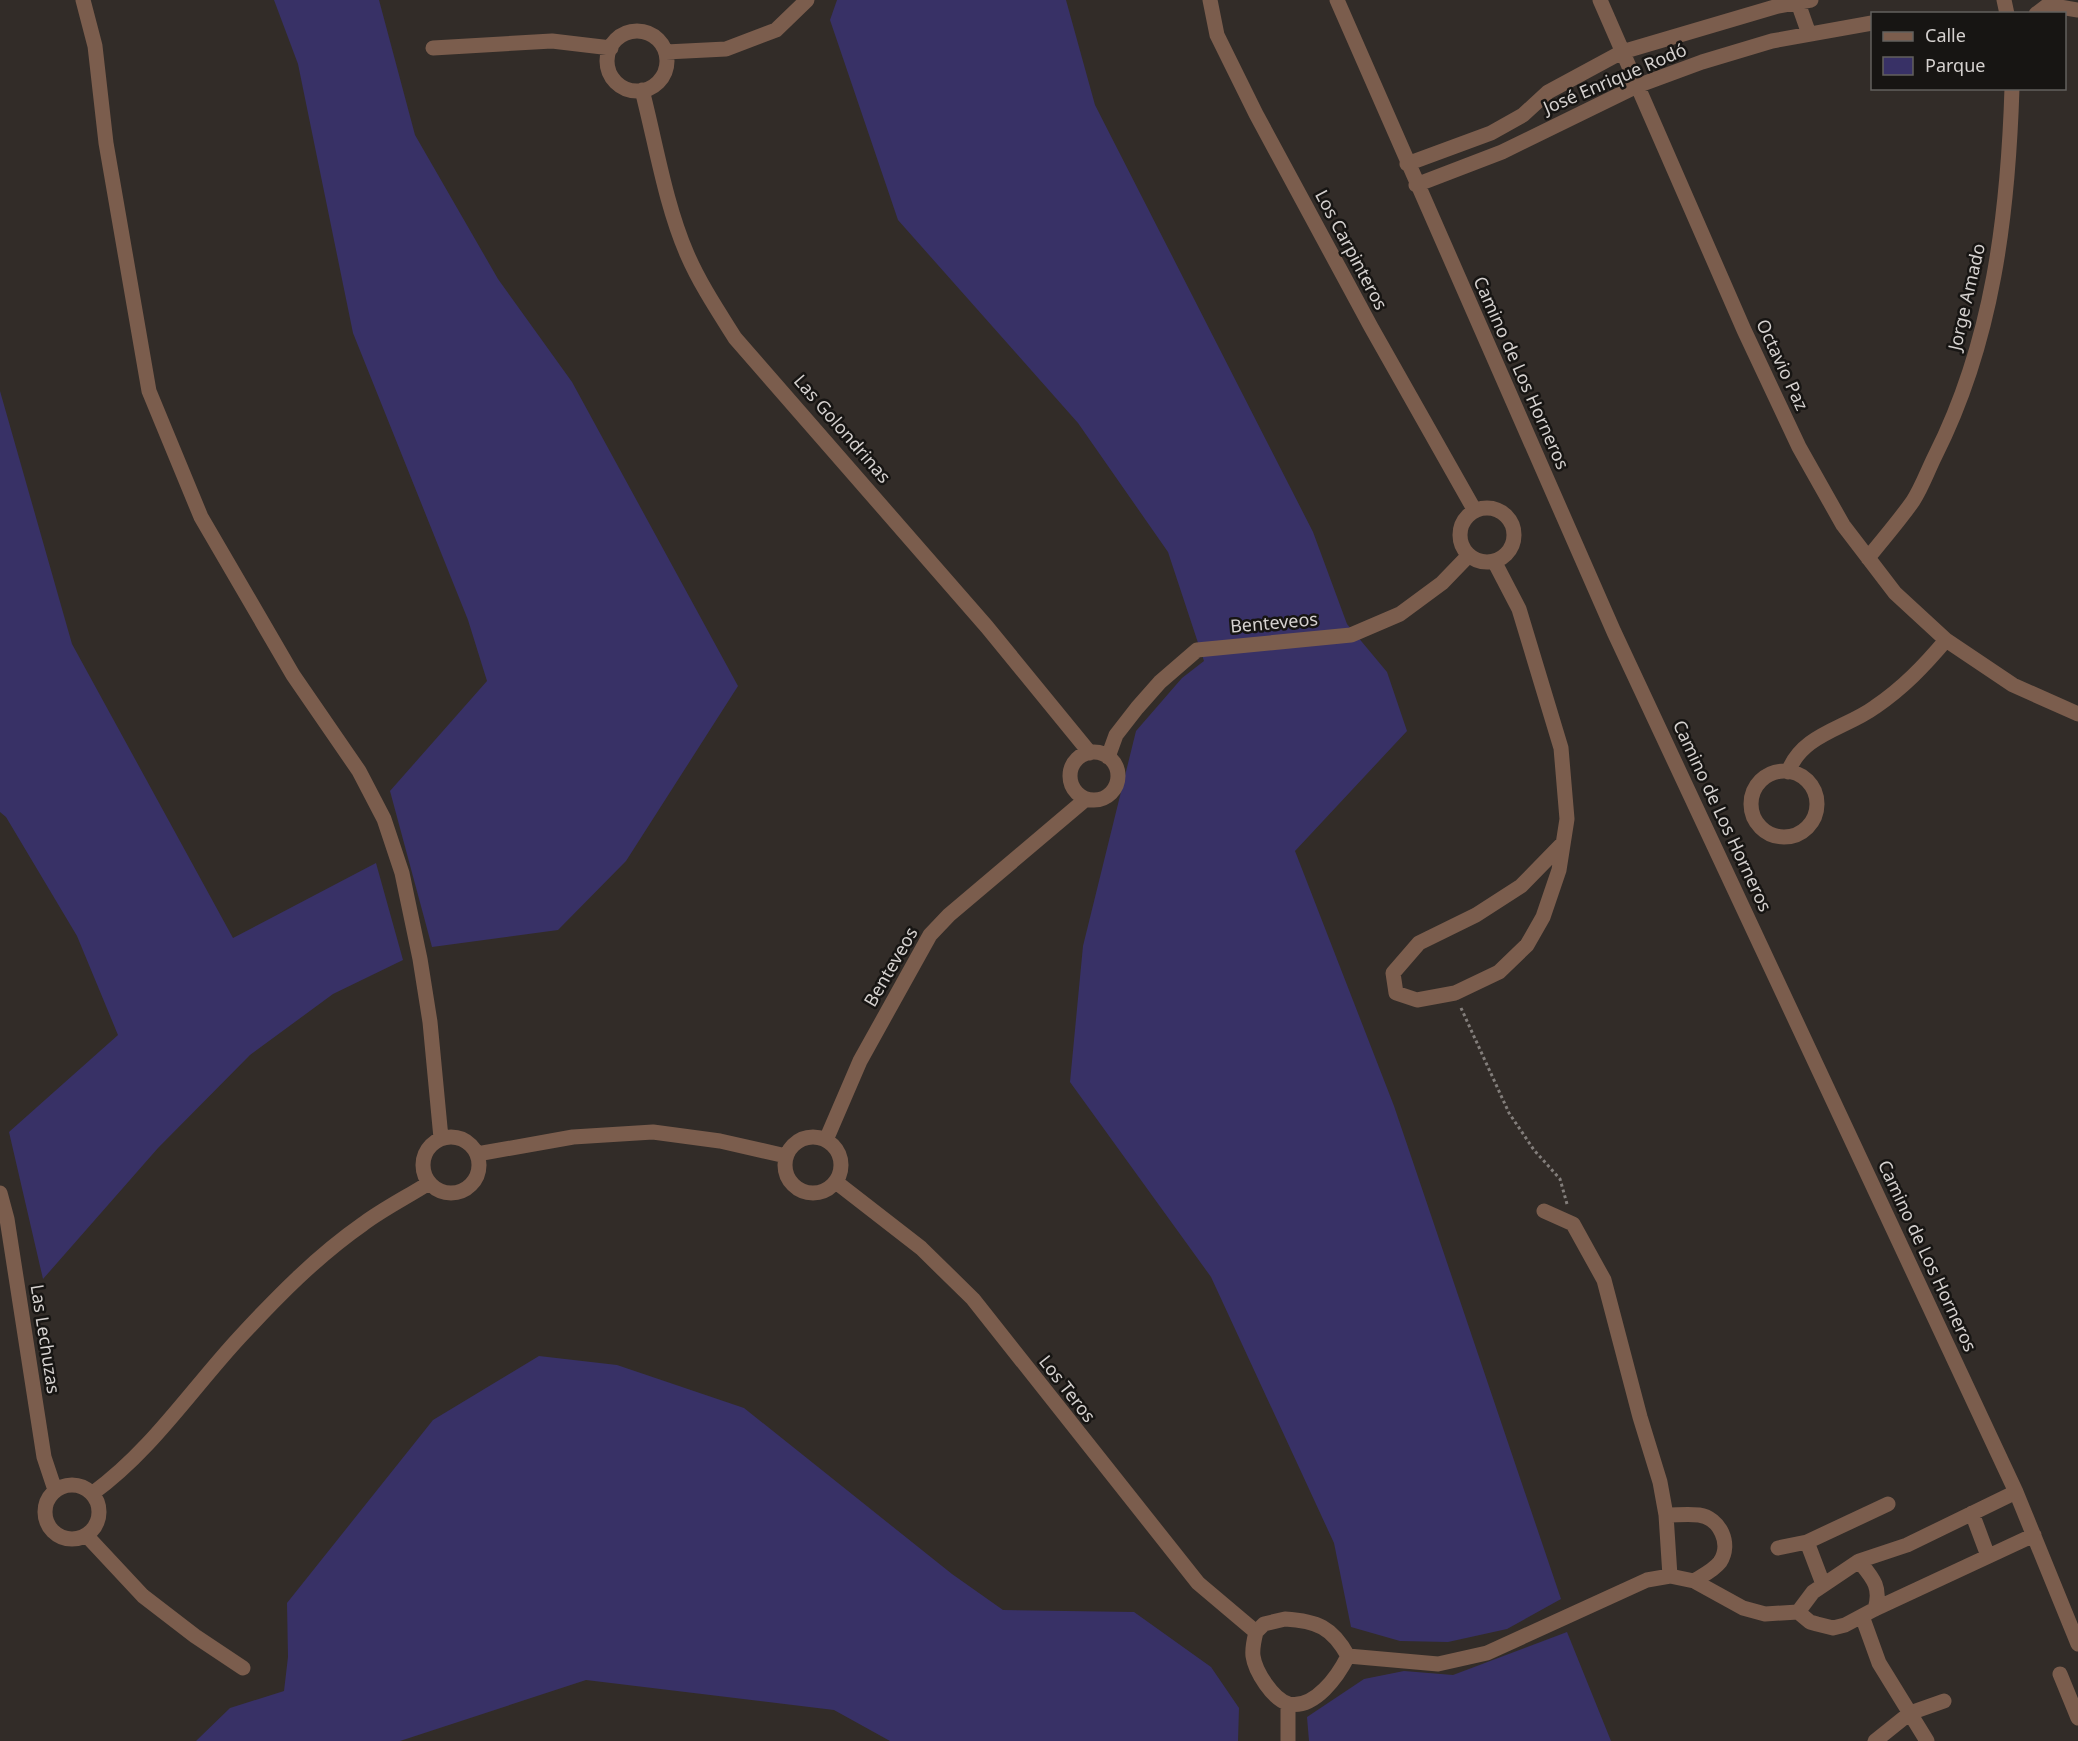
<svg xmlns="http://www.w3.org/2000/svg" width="2078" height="1741" viewBox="0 0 2078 1741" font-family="'Noto Sans',sans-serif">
  <rect width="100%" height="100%" fill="#322c28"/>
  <path fill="#383166" d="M274,0h105l36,135 83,144 74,103 166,304 -112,175 -68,69 -126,17 -42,-156 97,-110 -19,-61 -115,-287 -55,-269z
    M837,0h229l29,105 218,427 34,92 40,48 20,59 -112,120 99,255 167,493 -54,30 -59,13 -48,-1 -49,-14 -17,-84 -123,-266 -141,-195 13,-136 53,-215 46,-53 22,-17 -36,-109 -90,-129 -180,-203 -68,-200z
    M0,391l72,253 161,294 143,-75 27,97 -70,34 -83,61 -92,93 -115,131 -34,-147 109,-97 -41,-99 -71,-119 -6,-5z
    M539,1356l78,9 127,43 208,166 51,36 131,2 77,55 28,41 -1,33h-348l-56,-31 -248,-30 -186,61h-204l34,-33 54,-17 4,-34 -1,-54 146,-183z
    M1567,1632l44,109h-302l-2,-24 57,-38 40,-8 49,4z"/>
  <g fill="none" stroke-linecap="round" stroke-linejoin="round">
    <path stroke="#837e7b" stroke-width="3" stroke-dasharray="3 3" stroke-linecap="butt" d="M1461,1008l48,105 25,37 26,29 7,25"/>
    <path stroke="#7b5d4d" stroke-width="15" d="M83,0l12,46 11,97 43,248 52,126 92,158 66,96 25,48 18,54 18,86 10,63 11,116
      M1210,0l7,35 39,79 115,213 104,184
      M1337,0l277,632 402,860 62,152
      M1600,0l144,330 55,117 44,78 52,68 51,47 67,45 65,29
      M1797,0l12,34
      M2004,0l3,14
      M2036,14l12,-9 30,5
      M607 61a30 30 0 1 1 60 0a30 30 0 1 1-60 0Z
      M433,48l119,-7 59,7
      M666,52l60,-3 50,-19 31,-30
      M642,90c14,54 23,113 45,164 13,30 31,57 48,84l252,289 103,126
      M1407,164l84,-31 32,-18 25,-23 74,-40 156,-46 33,-6
      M1416,185l86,-33 135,-66 65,-24 70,-21 100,-18
      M1460 535a27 27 0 1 1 54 0a27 27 0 1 1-54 0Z
      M1868,558c15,-19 31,-37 45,-57 9,-14 15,-31 22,-45 58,-115 73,-241 77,-368
      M1494,561l25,48 42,139 6,71 -8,51 -16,47 -16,28 -28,27 -44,21 -38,7 -21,-7 -3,-20 26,-30 57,-28 45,-29 42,-43
      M1070 776a24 24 0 1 1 48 0a24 24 0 1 1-48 0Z
      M1108,757l8,-22 21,-27 23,-26 37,-32 154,-15 49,-21 42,-31 27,-28
      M1751 804a33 33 0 1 1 66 0a33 33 0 1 1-66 0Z
      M1788,772c14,-38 57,-43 87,-65 28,-19 49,-41 71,-67
      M423 1165a28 28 0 1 1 56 0a28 28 0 1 1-56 0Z
      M785 1165a28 28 0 1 1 56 0a28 28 0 1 1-56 0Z
      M826,1140l34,-79 70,-126 19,-20 137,-116
      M477,1154l96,-17 80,-5 67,9 66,15
      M836,1182l85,66 52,51 225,284 58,49
      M0,1193l7,26 37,238 11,33
      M1544,1211l29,13 31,56 36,137 20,65 6,33 4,61
      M45 1512a27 27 0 1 1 54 0a27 27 0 1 1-54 0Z
      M93,1493c58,-42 98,-103 146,-155 38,-41 78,-82 124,-114 20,-15 44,-27 66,-41
      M1972,1513l16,43
      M1666,1515c11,0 23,-1 33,0 21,3 33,29 21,47 -6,8 -18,14 -26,19
      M86,1535l57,61 52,40 48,32
      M1807,1542l16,42
      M1778,1548l29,-6 81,-38
      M1859,1561c13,16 23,26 16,48
      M1798,1612l15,-20 46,-31 48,-16 109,-53
      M1862,1616l17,47 48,78
      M1285,1619c32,2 47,8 63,37 -10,20 -33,53 -59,48 -16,-4 -34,-33 -36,-48 -1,-8 1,-16 3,-24l8,-8z
      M1348,1656l90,8 49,-11 160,-73 23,-4 24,5 49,27 22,6 33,-2 12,10 7,2 16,4 12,-3 30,-16 159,-74
      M2060,1674l18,44
      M1288,1704v37
      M1875,1741l35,-28 34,-12"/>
  </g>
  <g text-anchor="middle" stroke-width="5" stroke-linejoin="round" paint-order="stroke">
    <g font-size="18" fill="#d5d1cf" stroke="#171513">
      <text transform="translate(1615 79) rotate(-23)" y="6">José Enrique Rodó</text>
      <text transform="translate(1351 250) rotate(62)" y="6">Los Carpinteros</text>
      <text transform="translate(1967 297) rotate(-77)" y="6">Jorge Amado</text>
      <text transform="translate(1782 365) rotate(65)" y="6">Octavio Paz</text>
      <text transform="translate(1521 373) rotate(66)" y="6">Camino de Los Horneros</text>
      <text transform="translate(842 429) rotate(49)" y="6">Las Golondrinas</text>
      <text transform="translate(1274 623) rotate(-5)" y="6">Benteveos</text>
      <text transform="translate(1722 816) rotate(65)" y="6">Camino de Los Horneros</text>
      <text transform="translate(891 967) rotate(-60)" y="6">Benteveos</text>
      <text transform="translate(1927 1256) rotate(65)" y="6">Camino de Los Horneros</text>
      <text transform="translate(45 1339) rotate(81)" y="6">Las Lechuzas</text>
      <text transform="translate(1067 1389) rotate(52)" y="6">Los Teros</text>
    </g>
  </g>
  <rect x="1871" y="12" width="195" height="78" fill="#171513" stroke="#63605e" stroke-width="1.5"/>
  <rect x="1883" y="32" width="30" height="9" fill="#7b5d4d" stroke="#63605e" stroke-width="1.5"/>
  <text x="1925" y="42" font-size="18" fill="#d5d1cf">Calle</text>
  <rect x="1883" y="57" width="30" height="18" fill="#383166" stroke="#63605e" stroke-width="1.5"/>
  <text x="1925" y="72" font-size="18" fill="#d5d1cf">Parque</text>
</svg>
